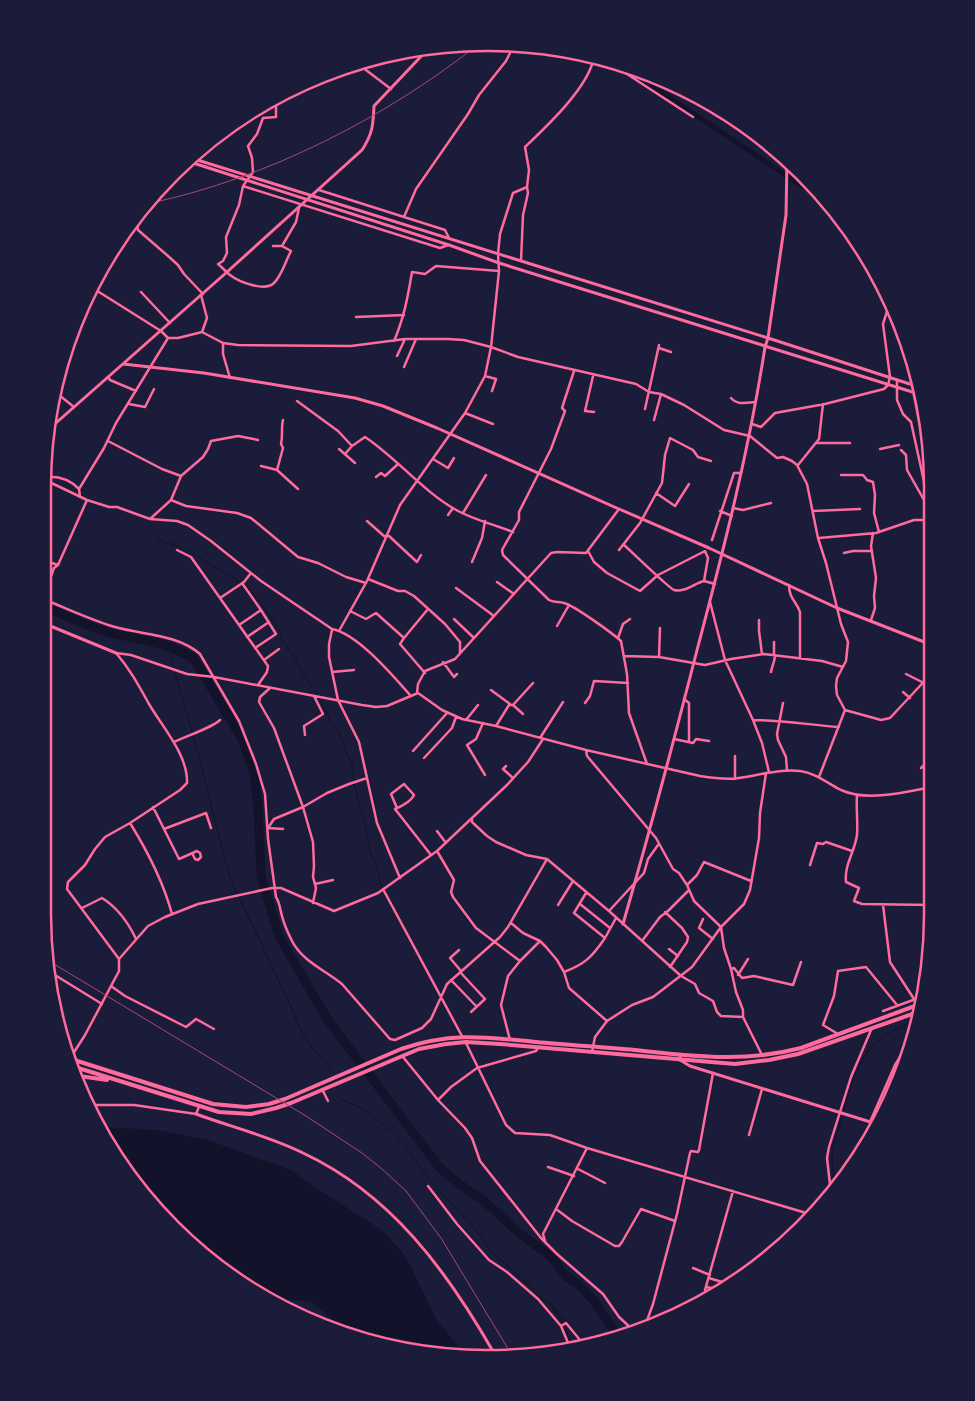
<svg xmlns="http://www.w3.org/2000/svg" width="975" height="1401" viewBox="0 0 975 1401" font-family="'Roboto Serif',serif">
  <rect width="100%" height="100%" fill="#1b1b3a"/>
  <path fill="#12122b" d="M102,1127l55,3 51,10 83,30 16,12 76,49 23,26 29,60 29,37 -34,1 -81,-22 -37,-31 -24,-3 -1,7 -93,-58 -77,-88z"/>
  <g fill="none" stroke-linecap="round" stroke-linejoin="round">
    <path stroke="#12122b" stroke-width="1" d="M156,534l5,7 20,6 64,38 16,18 19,28 2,9 14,19 3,9 18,26 14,28 7,8 10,27 4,6 2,21 12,44 4,24 8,18 4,18
      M169,646l5,22
      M175,673l18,62 37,143 64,135c8,27 20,36 37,56
      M338,1096l2,4 16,5 16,10 20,17 16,17 18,27 49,53 17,23 41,37 6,7 11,7 17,20
      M844,1109c15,-51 22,-71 74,-89
      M834,1190l-2,-36 9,-35
      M553,1308l11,17 9,25
      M571,1327l16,19"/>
    <path stroke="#12122b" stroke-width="5" d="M617,64l76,49 104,70 21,11
      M875,1120l22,-49 10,-15"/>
    <path stroke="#12122b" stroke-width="9" d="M43,607c21,7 42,19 64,25 30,8 61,9 87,27l49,82 11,33 4,31 3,71 18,60 47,81 114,151 19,16 24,16 35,32 33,25 15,19 13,9 15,16 23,34"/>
    <path stroke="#ff6b9d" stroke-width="2.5" d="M607,61l86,56
      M358,64l33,25
      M276,98v19l-13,1 -6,16 -9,12 4,12 1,14 -10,14 -4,19 -13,32 1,16 -4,8 -5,3c4,3 8,8 12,11 9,7 35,17 44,8 8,-8 12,-23 17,-32l-9,-5 14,-24 3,-14
      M266,104h11
      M243,186l197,62 8,-3
      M319,190l126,40 4,8
      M404,217l12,-28 52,-75 11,-19 27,-34 8,-16
      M137,223l1,7 30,26 10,9 6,9 19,20
      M273,246h9
      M521,261l2,-46 5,-22 -1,-6
      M91,287l70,44 7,7
      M141,292l29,31
      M201,295l6,23 -5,14
      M356,317l48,-2
      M394,341c10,-23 14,-45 18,-69l13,2 11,-8 63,5
      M223,343v11l7,24
      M659,348l12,4
      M397,356l8,-17
      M404,367l12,-28
      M574,371l-12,37 3,3 -14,38 -32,63v8l-17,30 1,5 46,45c6,3 10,1 15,3 11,3 48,30 57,38l6,33 2,39 18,51
      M485,376l11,3 -4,12
      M593,376l-8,35 9,1
      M108,377l2,3 26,11
      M897,380v20l6,14 8,8 14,64 7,6
      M54,391l20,16
      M731,398c6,7 15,5 24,4
      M297,401l41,30 14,15
      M129,404l16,3 9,-18
      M645,409l14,-64
      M465,413l28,11
      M654,420l7,-26
      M752,424l9,3 14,-14 50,-9 59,-15 4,-4 2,-8 -7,-53 7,-22
      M108,441l54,28 19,7
      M817,443h33
      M339,449l16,14
      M880,449l19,-4
      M901,450l5,5 1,15 17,30 6,21
      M345,454l7,-8 13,-9c33,22 58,55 93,74 17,9 37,14 55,21
      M433,459l15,9 6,-10
      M798,465l21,-26 4,-35
      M261,466l16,4 21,19
      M277,470l6,-22 -2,-4c2,-9 0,-16 2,-24
      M841,475h22l4,5 6,2 2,13 -1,18 5,19
      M376,477l5,-4 4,3 13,-12
      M43,479l44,21 22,7h8l33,12 27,2 11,4 23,16 50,40 71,48c26,5 61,47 78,66
      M925,488l7,30
      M79,489l25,-41 12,-25 52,-85h10l24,-6 21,11 15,2 113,1 54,-7h43l16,1 27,7 27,10 118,27 13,8 12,2 23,11 40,25 26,6 27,22 6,-1 9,4 5,4 10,19 11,54 8,25 15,61 7,18 -2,19 -9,17 -1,8 1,9 8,15 -26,67
      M656,493l19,13 14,-22
      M171,500l15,6 51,7 14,5 47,39 20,6 28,14 20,6
      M43,504l3,-1 -1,-23 2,-3c13,-1 23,3 32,12l1,8
      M733,508l10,2 28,-7
      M720,511l12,5
      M813,511l47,-2
      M463,513l23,-38
      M448,515l5,-7
      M150,519l21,-19 10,-24 22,-19 5,-8 3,-8 27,-5 20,4
      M367,521l17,15h5l28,26 4,-7
      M819,538l57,-5 38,-13h18
      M712,540l22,-67h7
      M624,545c7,6 46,44 50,45 10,3 21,-7 30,-9
      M177,550l14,7 77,109 -1,6 -9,13
      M619,550l21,-27 22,-40 3,-28 5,-17 23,12 5,7 13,4
      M588,551l6,11 13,11 33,18 18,-16 47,-24 3,7 -4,23 11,3
      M844,553l9,-2h18
      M43,560l15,5
      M472,562l10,-24 3,-17
      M368,579l30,12h7l9,5 31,28 15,18v11
      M497,582l17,12
      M242,583l19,27 15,24 -21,14
      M789,585c0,14 8,17 11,27v46
      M456,588l38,28
      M43,598l11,-30 4,-3 29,-65
      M220,598l24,-16 7,-9
      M43,599c23,9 48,21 72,28 28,8 62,7 85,27l39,67 17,43 9,30 3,45 8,58c4,6 4,13 6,19 2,8 6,17 10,25 11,21 33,29 50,43l48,55 5,1 27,-12 9,-9 16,-35 53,-47 8,-10 39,-68
      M710,602l15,58 28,60 9,23 7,29
      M350,611l16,8 10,-6 28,25 -4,6 25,29
      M454,619l20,19
      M759,620v11l3,23
      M871,620l4,-12 -1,-12 2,-18 -5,-32 2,-13
      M239,625l22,-15
      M557,626l12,-21
      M332,630l-3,14v13l9,43 21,42 18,81 23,55
      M339,631l28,-50 33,-76 65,-92 20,-37 6,-29 8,-76 -1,-17 2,-20 13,-41 14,-6 2,-17 -4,-23c21,-20 64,-60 69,-90
      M247,637l22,-15
      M404,638l24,-29
      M618,638l5,-14 7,-5
      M774,642v13
      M116,653l15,2 56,19 27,3 148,28 14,2 11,-1 31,-13 24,17 20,9 34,7 90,24 114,26c13,2 26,4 39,2 20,-3 40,-9 61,-7 16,2 27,12 41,19 26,12 65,2 91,-3
      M624,656l35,1 46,8 26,-6 33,-5 58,7 21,6
      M659,657l1,-29
      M264,660l15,-11
      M443,662l11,15 3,-3
      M332,672l22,-2
      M771,672c1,-6 4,-11 4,-17
      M906,674l18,9
      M927,680l5,7
      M270,688l-10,9 -1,5 15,26 29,79 24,-14 22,-9 18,-6
      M491,690l19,14
      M903,692l7,6
      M417,693l1,-9 7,-13 30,-12 96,-106 6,-1 29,1 33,-44
      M684,699l5,4v39
      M585,703l5,-7 4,-15 34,2
      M783,703l-6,31 1,6 8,17 1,14
      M513,705l10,9
      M845,710l36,10 9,-2 42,-45
      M466,720l12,-15
      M753,720c29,0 57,5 86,7
      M483,723l-7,16 -9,6 18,30
      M496,726l13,-21h4l20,-22
      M305,735l-1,-9 19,-12 -9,-18
      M540,738l23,-36
      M674,739l19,4 3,-4 13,2
      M174,742c12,-6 38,-14 46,-22
      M586,750l1,6 69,82 17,31 6,4 8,12 7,16 27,26 3,21 7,21 5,23 7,18v7l19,38
      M413,751l34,-38
      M735,756v23
      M424,758l28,-30 4,-11
      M506,766l-3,3 10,9
      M921,768l11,-11
      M857,795c-1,13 1,28 0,40 -2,16 -13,30 -11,47l13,6 -5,13 8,3 70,1
      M153,807l26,52 18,-8 3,2 1,4 -3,3 -3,-1 -3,-6
      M397,808l-6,-14 13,-10 10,11c-3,7 -12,11 -19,14l36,46
      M472,819v3l15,14 9,6 30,13 21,4 62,52 72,65 14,8 4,9 14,8 4,11 4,4 22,1
      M130,823c18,29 33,58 42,91
      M268,828l6,-9 29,-12 10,35 1,24 -1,11 3,11 -3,15
      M268,828l15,1
      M164,829l42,-16 5,15
      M437,831l9,12
      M437,851l17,29 -3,12 2,5 23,31 44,33 20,-20
      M810,865l7,-22 6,1 3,-2 26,9
      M315,884l18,-4
      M687,885l10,-10 7,-13 47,19
      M383,889l80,149
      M586,893l-12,20 31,25 11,-20
      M580,904l30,24
      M558,905l15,-24
      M883,905l7,57 24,37
      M82,908l20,-10c16,10 26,24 34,41
      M609,911l35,-38 4,-14 10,-14
      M665,912l17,16 6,9 -1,5 -17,25
      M703,919l-4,9 14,11
      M511,923l12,10 17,8 6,6 11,13 7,12 5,16 38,33
      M642,941l18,-24 8,-6 20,-20
      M669,949l9,7
      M459,950l-9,8 11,13
      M119,959l29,-33 17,-9 33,-13 74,-16h9l53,23 44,-18 59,-42 70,-66 21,-23 15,-23
      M731,969l3,-1 8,10 12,-2 39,9 8,-23
      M50,972l52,32
      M460,972l25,27 -14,13
      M564,972c21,-8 28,-15 41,-34
      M738,975l10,-16
      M451,980l25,26
      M111,986l14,10 61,31 10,-8 18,10
      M883,1011l41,-15
      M838,1034l-15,-9 11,-29 4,-25 28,-4 31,38
      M510,1040l-9,-35 7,-29 12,-15
      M466,1043l40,82 9,8 35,2 37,13 226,67
      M592,1052l3,-15 12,-16 25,-16 21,-8 39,-30 29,-40 23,-23 6,-14 9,-52 1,-25 6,-40
      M71,1057l14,-22 34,-64v-12l-52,-70 1,-7 17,-17 10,-16 10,-12 25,-14 50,-33 7,-7c1,-28 -24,-55 -38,-79 -10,-18 -19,-35 -33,-51
      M403,1057l35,43 27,28 7,10 8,23 61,77 16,16 46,40 16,23 14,13
      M900,1079l-3,-2 6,-9
      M322,1089l6,12
      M438,1100l13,-13 26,-19 59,-17 2,-3
      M92,1105h42l62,9 3,-7
      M870,1122l25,-57 18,-29
      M749,1135l13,-46
      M548,1167l26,9
      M578,1169l27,14
      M428,1186l29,38 32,36 18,12 31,27 23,27 10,24
      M831,1193l-4,-35 2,-11 22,-70 20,-47
      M556,1209l16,12 43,25h4l3,-4 19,-33 34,12
      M545,1241l-2,-7 44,-86
      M693,1268l17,7
      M709,1278l16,5
      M706,1287l11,2
      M705,1290l28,-99
      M561,1326l5,-3 19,23
      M645,1326l8,-22 24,-90 13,-61 1,-2 7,1 1,-2 14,-77"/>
    <path stroke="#ff6b9d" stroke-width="3" d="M123,364l81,9 151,25 28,8 54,22 182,81 90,39 128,60 95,37
      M48,430l179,-158 135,-122c11,-17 11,-25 12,-44l55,-58
      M43,623l73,30
      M623,924c26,-90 50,-180 73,-270 27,-102 53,-203 69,-307
      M196,1114c35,13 73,22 107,39 88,41 144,118 191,200"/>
    <path stroke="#ff6b9d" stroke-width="3" d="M191,158l577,180 151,49
      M187,161l262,84 50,18 423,132
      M765,347l3,-9 18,-123 1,-55
      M680,1054v6l10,6 187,58"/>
    <path stroke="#ff6b9d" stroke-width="4" d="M71,1059l142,45 33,3 23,-3 16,-5 116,-50c51,-17 83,-12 135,-7 33,3 66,5 99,8 57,6 109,13 166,-2l122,-45
      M75,1067l144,45 32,2 25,-6 15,-5 128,-54 27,-5 20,-2 34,2 235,20 34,-4 29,-6 123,-43
      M79,1076l28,4"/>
    <path stroke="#a44b75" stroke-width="1" d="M151,203c117,-25 236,-86 329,-160
      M900,330l32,161
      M49,961l257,155 56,37 20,16 24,22 35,47 69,114"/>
  </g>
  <path d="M0 0H975V1401H0ZM487 51H488A436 436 0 0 1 924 487V914A436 436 0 0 1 488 1350H487A436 436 0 0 1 51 914V487A436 436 0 0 1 487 51Z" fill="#1b1b3a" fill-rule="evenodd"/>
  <path fill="none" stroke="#ff6b9d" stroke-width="2.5" d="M487 51H488A436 436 0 0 1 924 487V914A436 436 0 0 1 488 1350H487A436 436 0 0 1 51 914V487A436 436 0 0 1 487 51Z"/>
</svg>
